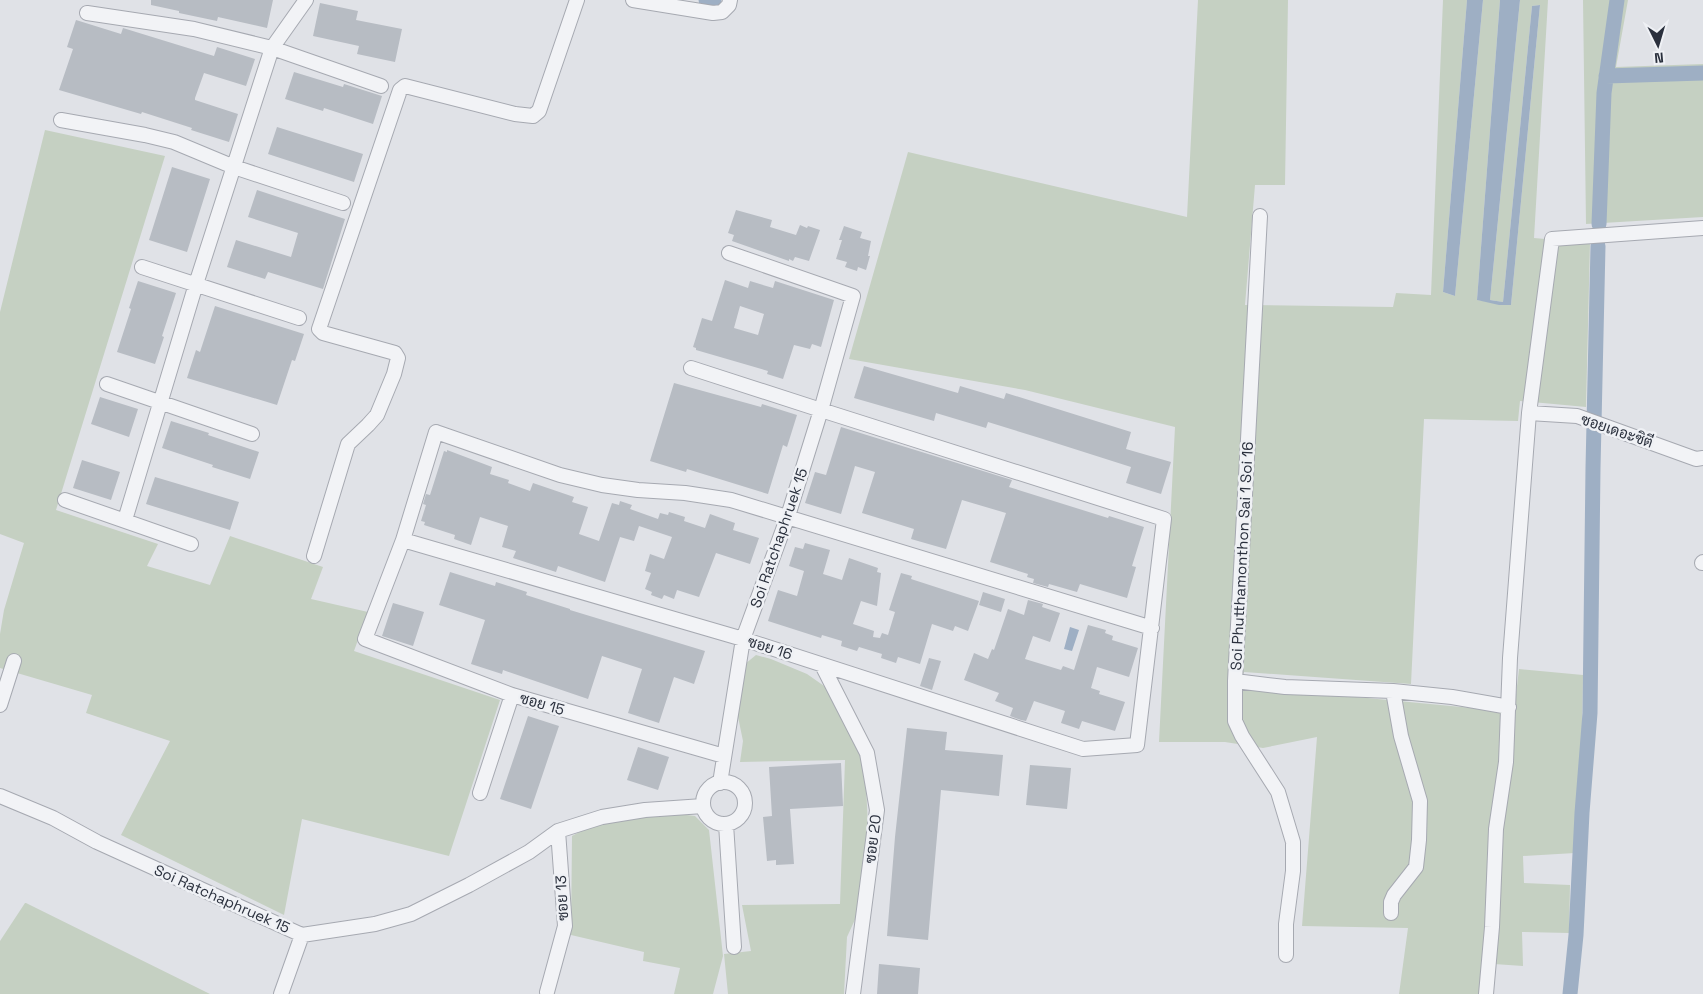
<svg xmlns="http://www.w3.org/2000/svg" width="1703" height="994" viewBox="0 0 1703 994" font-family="'Space Grotesk',Sarabun,sans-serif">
  <rect width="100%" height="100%" fill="#e0e2e7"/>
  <path fill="#c5d0c2" d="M1198,0h90l-3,185h-30l-10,120 148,2 3,-14 35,2 12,-295h24l-24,292 12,4 28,-296h17l-23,300 34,5 29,-300 -8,1 -29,296 -13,-2 30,-300h28l-14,238 56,5 -4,164 -66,-6 -2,20 -94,-2 -13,265 -167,-12 -4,14 274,26 5,-43 64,6 -2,122 -6,56 -52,3 1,27 46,2 -1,48 -47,-1 1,34 -29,-2 -1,30h-94l9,-66 -106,-2 15,-189 -54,11 -38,-6h-66l16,-315 -150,-37 -176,-31 59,-207 279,65z
    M1583,0h45l-12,67 87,-3v153l-117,7z
    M45,130l120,26 -109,354 102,34 -11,22 63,19 20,-49 93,31 -12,32 57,13 -14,39 146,49 -51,156 -147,-37 -18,96 -163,-80 49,-94 -84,-28 6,-18 -92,-27v-34l4,-24 20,-67 -24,-9v-222z
    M756,655l15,4 36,15 20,14 38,77 3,61 -10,87 -11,24 -3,57h-116l-4,-40 27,-3 -9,-46 98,-1 5,-144 -105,2 3,-21 -6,-29 8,-48z
    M679,814l16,2 14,14 14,126 -10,38h-39l6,-26 -37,-7 1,-9 -73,-17 1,-99c32,-18 71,-20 107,-22z
    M25,903h1l184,91h-210v-53z"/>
  <path fill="#9eafc4" d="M1467,0h16l-28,296 -12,-4z
    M1500,0h20l-30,300 13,2 29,-296 8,-1 -29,300h-12l-22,-5z
    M1070,627l9,3 -7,21 -8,-2z"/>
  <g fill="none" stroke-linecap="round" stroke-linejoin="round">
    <path stroke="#9eafc4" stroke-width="15" d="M706,0h8
      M1606,76l97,-3
      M1599,224l5,-131 13,-93
      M1570,994l6,-59 6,-122 8,-100 3,-245 5,-222"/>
  </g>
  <path fill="#b7bcc3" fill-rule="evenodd" d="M151,0h122l-6,28 -49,-11 -1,4 -38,-8v-2l-28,-6z
    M320,3l38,8 -2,9 46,9 -7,33 -38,-8 2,-8 -46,-10z
    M76,20l45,14 2,-6 91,28 3,-9 38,12 -9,27 -42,-13 -9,25v2l43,14 -9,28 -38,-12 1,-2 -50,-16 -1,2 -82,-24 14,-41 -6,-2z
    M294,72l49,15 1,-3 38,12 -9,28 -49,-16 -1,3 -38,-12z
    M277,127l86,27 -9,28 -86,-28z
    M172,167l38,12 -23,73 -38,-12z
    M257,190l88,29 -22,70 -55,-17 -3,7 -38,-12 9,-27 55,17 7,-24 -50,-16z
    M736,210l36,10 -2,7 26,8 4,-10 7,3 1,-2 12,4 -11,31 -14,-4 -2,4 -4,-2v2l-57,-20 2,-6 -6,-2z
    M844,226l18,6 -2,6 11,3 -3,15h2l-4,14 -8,-3 -1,4 -12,-4 2,-5 -11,-3 6,-19h-3z
    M725,280l23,8 2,-7 23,7 2,-7 59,19 -13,47 -9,-3 -2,5 -16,-4 -11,34 -16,-5 1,-3 -72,-21v-2l-3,-1 9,-29 10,3zM740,306l24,8 -6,21 -24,-7z
    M138,281l38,12 -14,43 2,1 -9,27 -38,-12 14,-43 -2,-1z
    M215,306l89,28 -9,27 -3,-1 -15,45 -90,-27 9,-28 4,2z
    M864,366l94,27 2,-7 44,13 2,-6 125,39 -5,17 45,13 -10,32 -35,-11 5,-16 -88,-28 -55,-17 -2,6 -50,-15 -2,8 -80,-23z
    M674,383l87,24 1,-3 35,11 -10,32 -4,-2 -15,49 -81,-25 -1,3 -36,-11z
    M100,397l38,12 -9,28 -38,-13z
    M171,421l38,12 -1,2 51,17 -9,27 -38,-12 1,-2 -51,-17z
    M841,427l171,53 -3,7 99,31 1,-2 35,11 -12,39 4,1 -9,31 -47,-14 -3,8 -28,-8 -1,3 -15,-4 1,-4 -7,-2 1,-3 -38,-12 16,-49 -44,-13 -16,49 -35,-10 3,-10 -52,-16 13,-41 -20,-6 -14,48 -36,-11 10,-31 11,3z
    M447,450l45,17 -2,7 19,6 -1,3 22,8 3,-8 41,14 -2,5 16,5 -9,27 20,7 13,-38 7,2 1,-4 12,4 -2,4 28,10 2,-6 8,2 1,-3 16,5 -1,4 21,7 5,-14 25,9 -2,7 26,8 -9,26 -34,-11 -17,44 -22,-7 -3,9 -10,-4 -2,4 -11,-4 1,-3 -7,-3 6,-16 -6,-2 5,-17 14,5 8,-22 -33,-11 -5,15 -14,-4 -15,45 -47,-16 -2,6 -43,-14 3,-7 -14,-4 6,-21 -28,-9 -9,28 -17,-6 1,-4 -31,-10 1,-3 -4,-1 5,-16 -3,-1 3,-10 4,1 14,-44 3,1z
    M82,460l38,12 -9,28 -38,-12z
    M155,477l84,25 -9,28 -84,-26z
    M805,543l25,7 -7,24 19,6 7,-22 29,10 -1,4 4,1 -4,33 -16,-5 -8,23 21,7 -1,6 7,1 2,-5 6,2 7,-23 -6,-2 12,-37 11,3 -1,3 68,22 -11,30 -13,-5 -2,5 -21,-7 -12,40 -22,-7 -2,6 -15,-5 1,-4 -23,-7 -2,4 -16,-5 1,-5 -20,-6 -1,3 -53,-17 10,-31 19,6 7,-25 -15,-5 6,-19 8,2z
    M450,572l45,14 1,-4 31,10 -1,3 44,14v1l135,41 -11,33 -20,-7 -15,46 -31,-10 14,-44 -40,-13 -14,43 -85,-29 -1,4 -31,-10 14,-44 -46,-15z
    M983,592l22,7 -4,13 -22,-7z
    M1028,600l15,4 -1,3 18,6 -10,29 -17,-6 -8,23 36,11 2,-4 11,4 14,-45 18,5 -1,3 8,3 -1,4 26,8 -9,29 -32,-10 -6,21 9,3 -1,3 26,8 -10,29 -33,-10 -3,8 -18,-6 4,-12 -31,-10 -8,20 -5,-1 -11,-4 3,-8 -18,-7 4,-8 -35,-13 10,-27 14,6 4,-10 2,1 14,-41 16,6z
    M393,603l31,9 -11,34 -31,-10z
    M929,658l12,3 -9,29 -12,-4z
    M528,716l31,10 -28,83 -31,-10z
    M907,728l40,4 -2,18 58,5 -4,41 -58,-6 -13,150 -41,-4 8,-99z
    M638,747l31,10 -11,33 -31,-10z
    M841,763l2,43 -53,3 4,55 -18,1v-5l-9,1 -4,-44 9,-1 -3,-49z
    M1030,765l41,3 -4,41 -41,-4z
    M879,964l41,4 -2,26h-41z"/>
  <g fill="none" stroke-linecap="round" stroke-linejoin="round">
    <defs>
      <path id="minor" d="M633,0l80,13 9,-1 7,-7 1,-5
        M87,13l107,16 78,19 109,38
        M61,120l84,15 29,7 60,25 109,36
        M1260,216l-25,465 50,6 108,4 59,6 57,10
        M142,267l157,51
        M107,384l145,50
        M1529,413l48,3 119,43 7,-1
        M65,500l126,44
        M125,520l71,-236 76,-236 34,-48
        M403,540l340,99 340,110 54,-4 27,-226 -343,-109 -130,-42
        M314,556l34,-112 20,-19 9,-10 17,-41 4,-16 -3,-5 -72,-20 -4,-4 81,-239 5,-4 110,28 18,2 6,-5 38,-111
        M1702,563l1,-1
        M822,665l45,88 10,57 -24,184
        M1235,681v40l7,15 36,56 15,50v29l-7,53v31
        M0,705l14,-44
        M724,756l-212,-61 -147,-56 38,-99 33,-108 124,43 42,10 36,5 47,3 46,7 421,128
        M703 803a21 21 0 1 1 42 0a21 21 0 1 1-42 0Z
        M720,783l23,-144 45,-123 33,-106 32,-114 -124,-43
        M480,793l32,-98
        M0,796l53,22 44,24 205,93 73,-11 36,-10 58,-29 60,-33 29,-21 44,-14 43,-7 58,-4
        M726,824l8,123
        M1391,913v-11l3,-7 22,-28 3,-27 1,-39 -19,-65 -8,-45
        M547,992l18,-66 -7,-95
        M281,994l21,-59
        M1486,994l6,-67 4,-98 10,-67 4,-104 19,-245 23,-174 151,-11"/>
    </defs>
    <use href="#minor" stroke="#a6a9b1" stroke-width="16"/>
    <use href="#minor" stroke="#f2f3f6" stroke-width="14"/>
  </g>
  <g text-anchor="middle" stroke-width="5" stroke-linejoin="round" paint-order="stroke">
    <g font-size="15" fill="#2a303d" stroke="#eff1f5">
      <text transform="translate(1617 431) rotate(19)" y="5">ซอยเดอะซิตี</text>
      <text transform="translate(779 538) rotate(-71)" y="5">Soi Ratchaphruek 15</text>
      <text transform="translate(1242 556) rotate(-87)" y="5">Soi Phutthamonthon Sai 1 Soi 16</text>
      <text transform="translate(770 648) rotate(18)" y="5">ซอย 16</text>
      <text transform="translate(542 704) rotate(16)" y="5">ซอย 15</text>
      <text transform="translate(873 839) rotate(-83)" y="5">ซอย 20</text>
      <text transform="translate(562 898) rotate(-93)" y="5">ซอย 13</text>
      <text transform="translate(222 899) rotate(24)" y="5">Soi Ratchaphruek 15</text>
    </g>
  </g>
  <g transform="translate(1658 45) rotate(175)" stroke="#eff1f5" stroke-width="4" paint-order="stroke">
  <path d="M0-4L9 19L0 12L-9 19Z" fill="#2a303d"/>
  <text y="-8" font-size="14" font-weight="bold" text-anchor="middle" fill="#2a303d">N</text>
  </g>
</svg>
